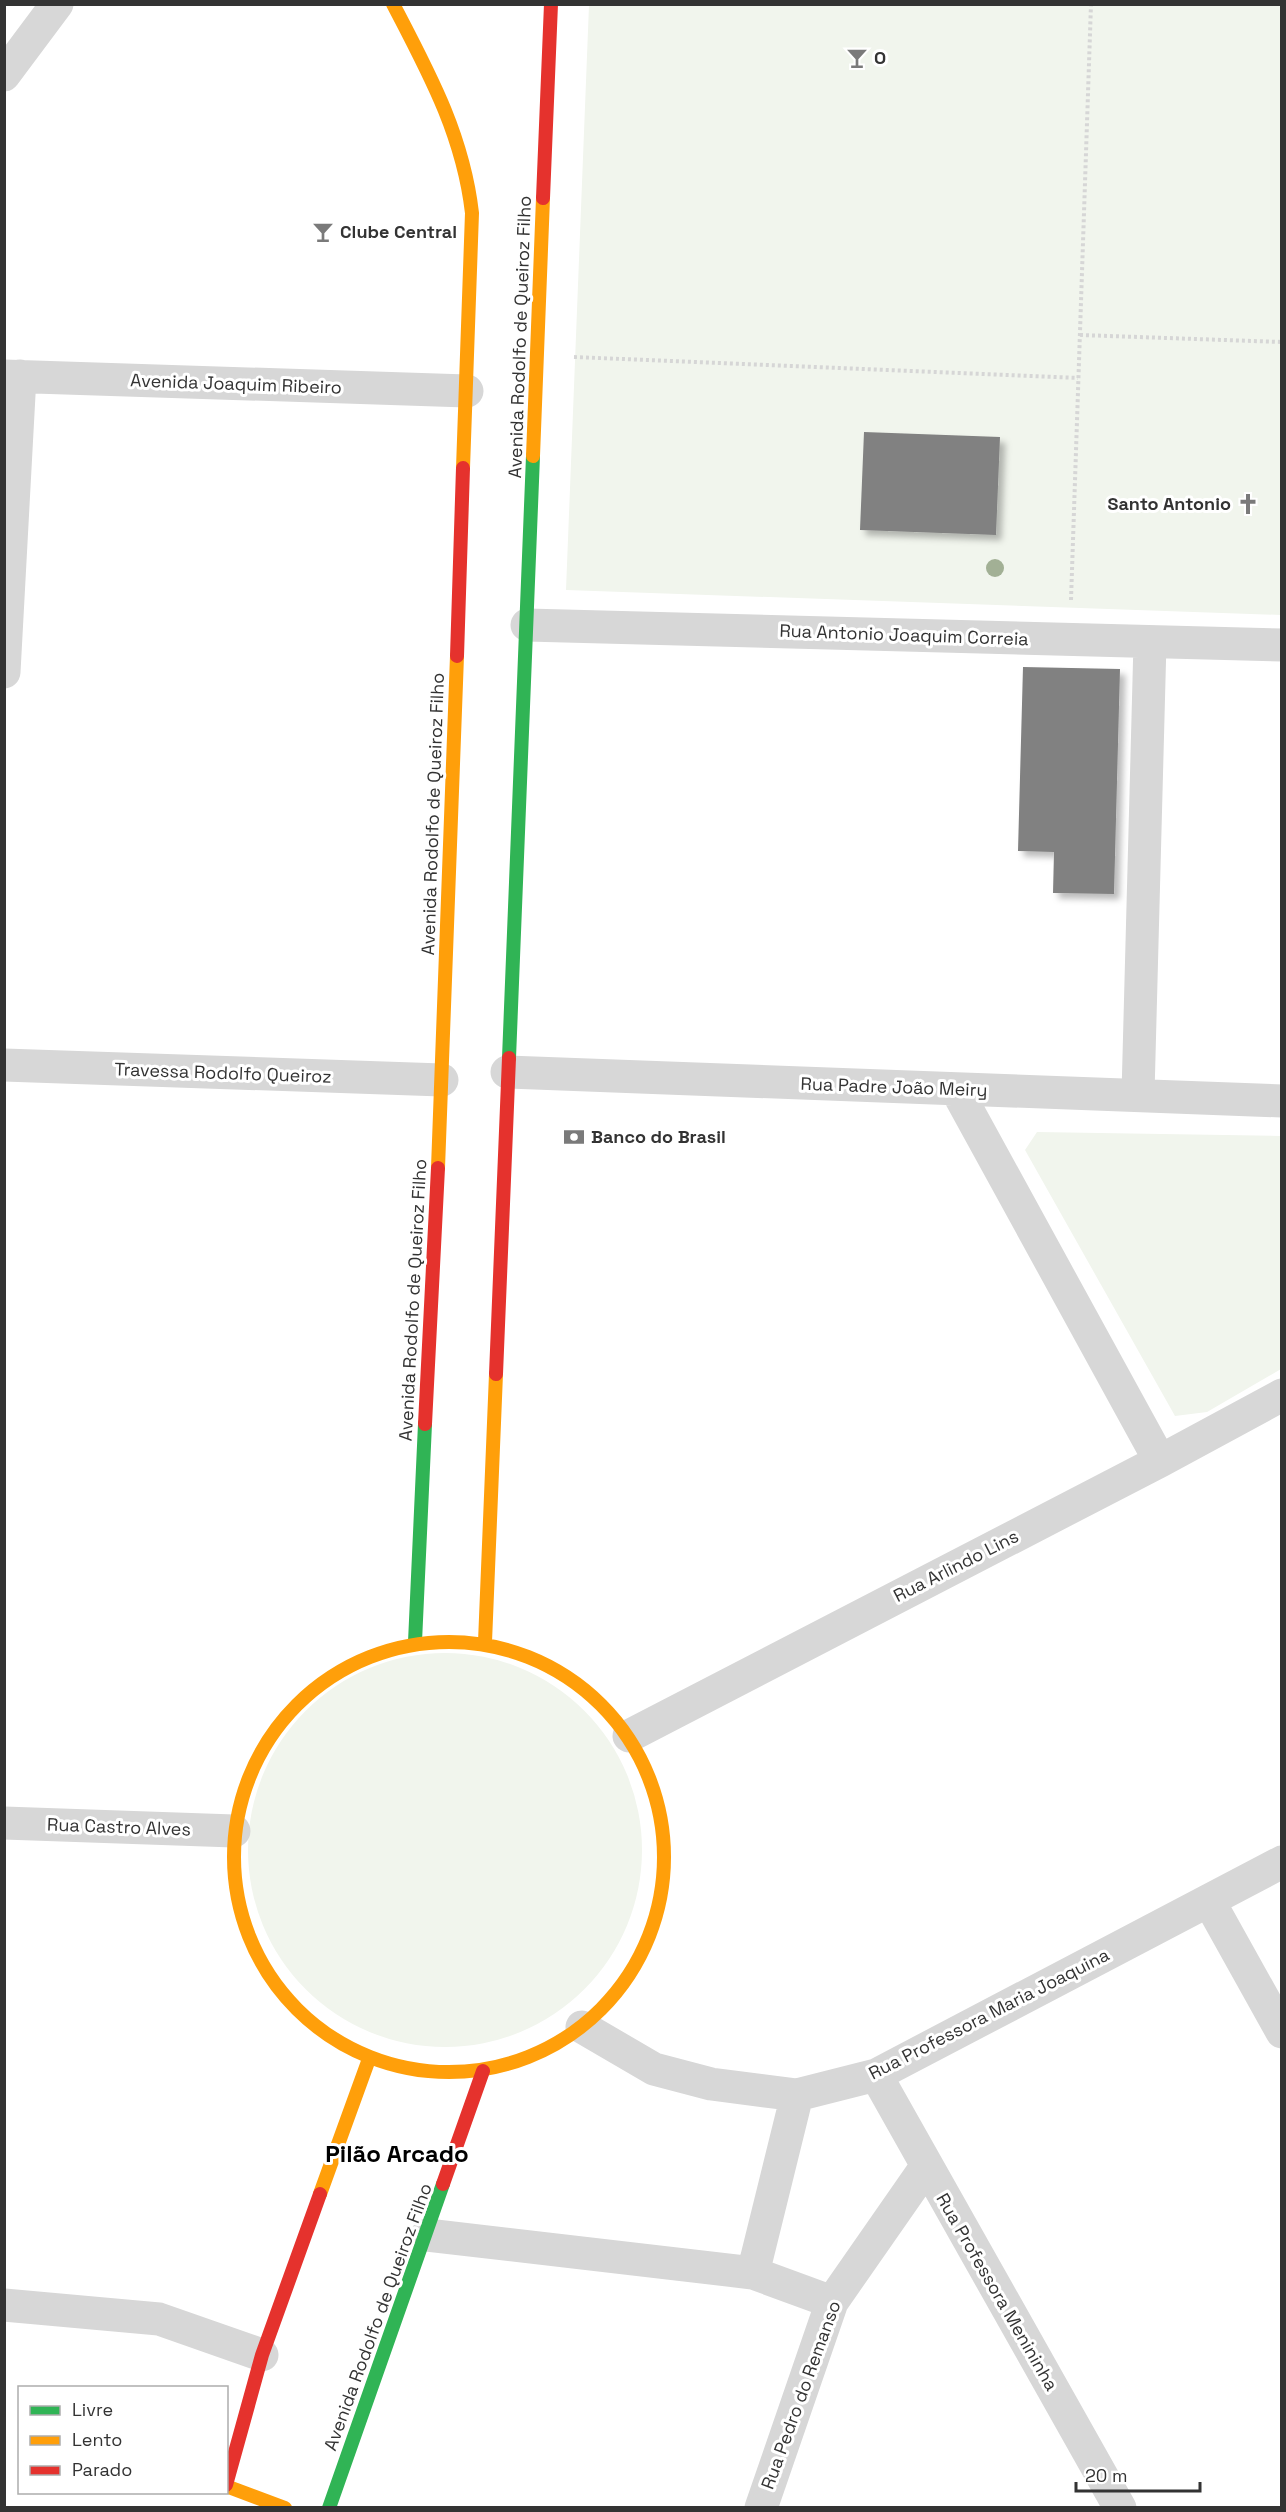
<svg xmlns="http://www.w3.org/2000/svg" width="1286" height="2512" viewBox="0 0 1286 2512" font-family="'Space Grotesk',sans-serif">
  <defs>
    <filter id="shadow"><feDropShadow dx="5.5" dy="5.5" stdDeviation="3" flood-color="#0004"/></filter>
  </defs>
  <rect width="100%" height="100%" fill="#fff"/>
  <path fill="#f1f5ed" d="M589,5h692v610l-715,-25z
    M1037,1132l244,4v233l-74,43 -32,4 -150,-266z
    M248 1850a197 197 0 1 1 394 0a197 197 0 1 1-394 0Z"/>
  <path fill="#818181" filter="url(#shadow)" d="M864,432l136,5 -4,98 -136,-5z
    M1023,667l97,2 -6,225 -61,-1 1,-41 -36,-1z"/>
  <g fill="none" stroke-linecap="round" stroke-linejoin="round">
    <path stroke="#d6d6d6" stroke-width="4" stroke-dasharray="3 3" stroke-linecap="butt" d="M1080,335l202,7
      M574,357l504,21
      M1071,600l20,-596"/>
    <path stroke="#d7d7d7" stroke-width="33" d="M4,75l53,-71
      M4,376l463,15
      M527,625l755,20
      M4,672l16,-296
      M4,1065l438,15
      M507,1072l775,29
      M956,1089l204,372
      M1138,1094l12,-452
      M629,1736l531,-275 122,-66
      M4,1823l230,8
      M1209,1901l73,131
      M582,2027l72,42 57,15 86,11 79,-20 406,-213
      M876,2075l244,433
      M427,2235l326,38 79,29
      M753,2273l44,-178
      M4,2305l155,14 103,36
      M761,2508l71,-206 94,-135"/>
    <path stroke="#30b455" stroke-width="14" d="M509,1058l24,-602
      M415,1642l10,-218
      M329,2508l114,-324"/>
    <path stroke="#ff9f0a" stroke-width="14" d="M393,4c36,69 70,131 79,209l-9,255
      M533,456l10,-258
      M438,1168l19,-512
      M234 1857a215 215 0 1 1 430 0a215 215 0 1 1-430 0Z
      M485,1642l11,-268
      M320,2194l49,-135
      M226,2486l59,22"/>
    <path stroke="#e5322d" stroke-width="14" d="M543,198l8,-194
      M457,656l6,-188
      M496,1374l13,-316
      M425,1424l13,-256
      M443,2184l40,-113
      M226,2485l36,-130 58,-161"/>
  </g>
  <circle fill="#a2b095" cx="995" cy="568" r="9"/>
  <defs>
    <symbol id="bar-bare" viewBox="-9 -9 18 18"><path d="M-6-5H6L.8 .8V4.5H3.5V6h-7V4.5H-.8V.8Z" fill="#7a7a7a" stroke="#fff" stroke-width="2.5" paint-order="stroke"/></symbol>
    <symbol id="church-bare" viewBox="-9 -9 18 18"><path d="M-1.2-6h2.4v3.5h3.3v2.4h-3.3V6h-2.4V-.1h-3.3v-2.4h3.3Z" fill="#7a7a7a" stroke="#fff" stroke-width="2.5" paint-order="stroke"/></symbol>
    <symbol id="bank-bare" viewBox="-9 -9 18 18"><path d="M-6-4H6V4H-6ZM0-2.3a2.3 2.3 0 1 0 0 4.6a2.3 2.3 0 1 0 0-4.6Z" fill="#7a7a7a" stroke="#fff" stroke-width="2.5" paint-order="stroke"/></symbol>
  </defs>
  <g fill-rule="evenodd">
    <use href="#bar-bare" x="842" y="43" width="30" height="30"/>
    <use href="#bar-bare" x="308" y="217" width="30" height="30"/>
    <use href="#church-bare" x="1233" y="489" width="30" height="30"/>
    <use href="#bank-bare" x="559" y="1122" width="30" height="30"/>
  </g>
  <g text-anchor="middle" stroke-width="6" stroke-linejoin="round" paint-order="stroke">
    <g font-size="18" font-weight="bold" fill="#333" stroke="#fff" text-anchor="start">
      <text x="874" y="64">O</text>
      <text x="340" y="238">Clube Central</text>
      <text x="1231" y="510" text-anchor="end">Santo Antonio</text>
      <text x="591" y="1143">Banco do Brasil</text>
    </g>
    <g font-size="18" fill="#333" stroke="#fff">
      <text transform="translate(520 337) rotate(-88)" y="6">Avenida Rodolfo de Queiroz Filho</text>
      <text transform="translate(236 384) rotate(2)" y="6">Avenida Joaquim Ribeiro</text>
      <text transform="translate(904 635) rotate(2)" y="6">Rua Antonio Joaquim Correia</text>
      <text transform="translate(433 814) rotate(-88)" y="6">Avenida Rodolfo de Queiroz Filho</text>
      <text transform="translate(223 1073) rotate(2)" y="6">Travessa Rodolfo Queiroz</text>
      <text transform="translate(894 1087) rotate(2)" y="6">Rua Padre João Meiry</text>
      <text transform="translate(413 1300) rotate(-87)" y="6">Avenida Rodolfo de Queiroz Filho</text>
      <text transform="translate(956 1566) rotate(-27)" y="6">Rua Arlindo Lins</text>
      <text transform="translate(119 1827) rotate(2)" y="6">Rua Castro Alves</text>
      <text transform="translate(989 2014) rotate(-27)" y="6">Rua Professora Maria Joaquina</text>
      <text transform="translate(997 2292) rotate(60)" y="6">Rua Professora Menininha</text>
      <text transform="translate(378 2317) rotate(-70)" y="6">Avenida Rodolfo de Queiroz Filho</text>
      <text transform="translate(801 2395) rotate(-70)" y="6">Rua Pedro do Remanso</text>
    </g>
    <g font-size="24" font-weight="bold" fill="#000" stroke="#fff">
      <text x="397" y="2162">Pilão Arcado</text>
    </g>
  </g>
  <rect width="1286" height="2512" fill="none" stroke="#333333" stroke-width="12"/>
  <rect x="18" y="2386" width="210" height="108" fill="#ffffff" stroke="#adadad" stroke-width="1.5"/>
  <rect x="30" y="2406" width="30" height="9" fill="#30b455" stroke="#adadad" stroke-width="1.5"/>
  <text x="72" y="2416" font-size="18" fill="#333333">Livre</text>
  <rect x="30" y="2436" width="30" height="9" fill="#ff9f0a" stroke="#adadad" stroke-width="1.5"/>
  <text x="72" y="2446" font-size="18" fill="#333333">Lento</text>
  <rect x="30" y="2466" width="30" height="9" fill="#e5322d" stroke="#adadad" stroke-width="1.5"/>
  <text x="72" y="2476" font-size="18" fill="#333333">Parado</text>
  <path d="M1076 2482v9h124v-9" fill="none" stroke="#333333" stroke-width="3"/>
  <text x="1085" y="2482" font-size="18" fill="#333333" stroke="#ffffff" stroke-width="4.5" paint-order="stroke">20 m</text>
</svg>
